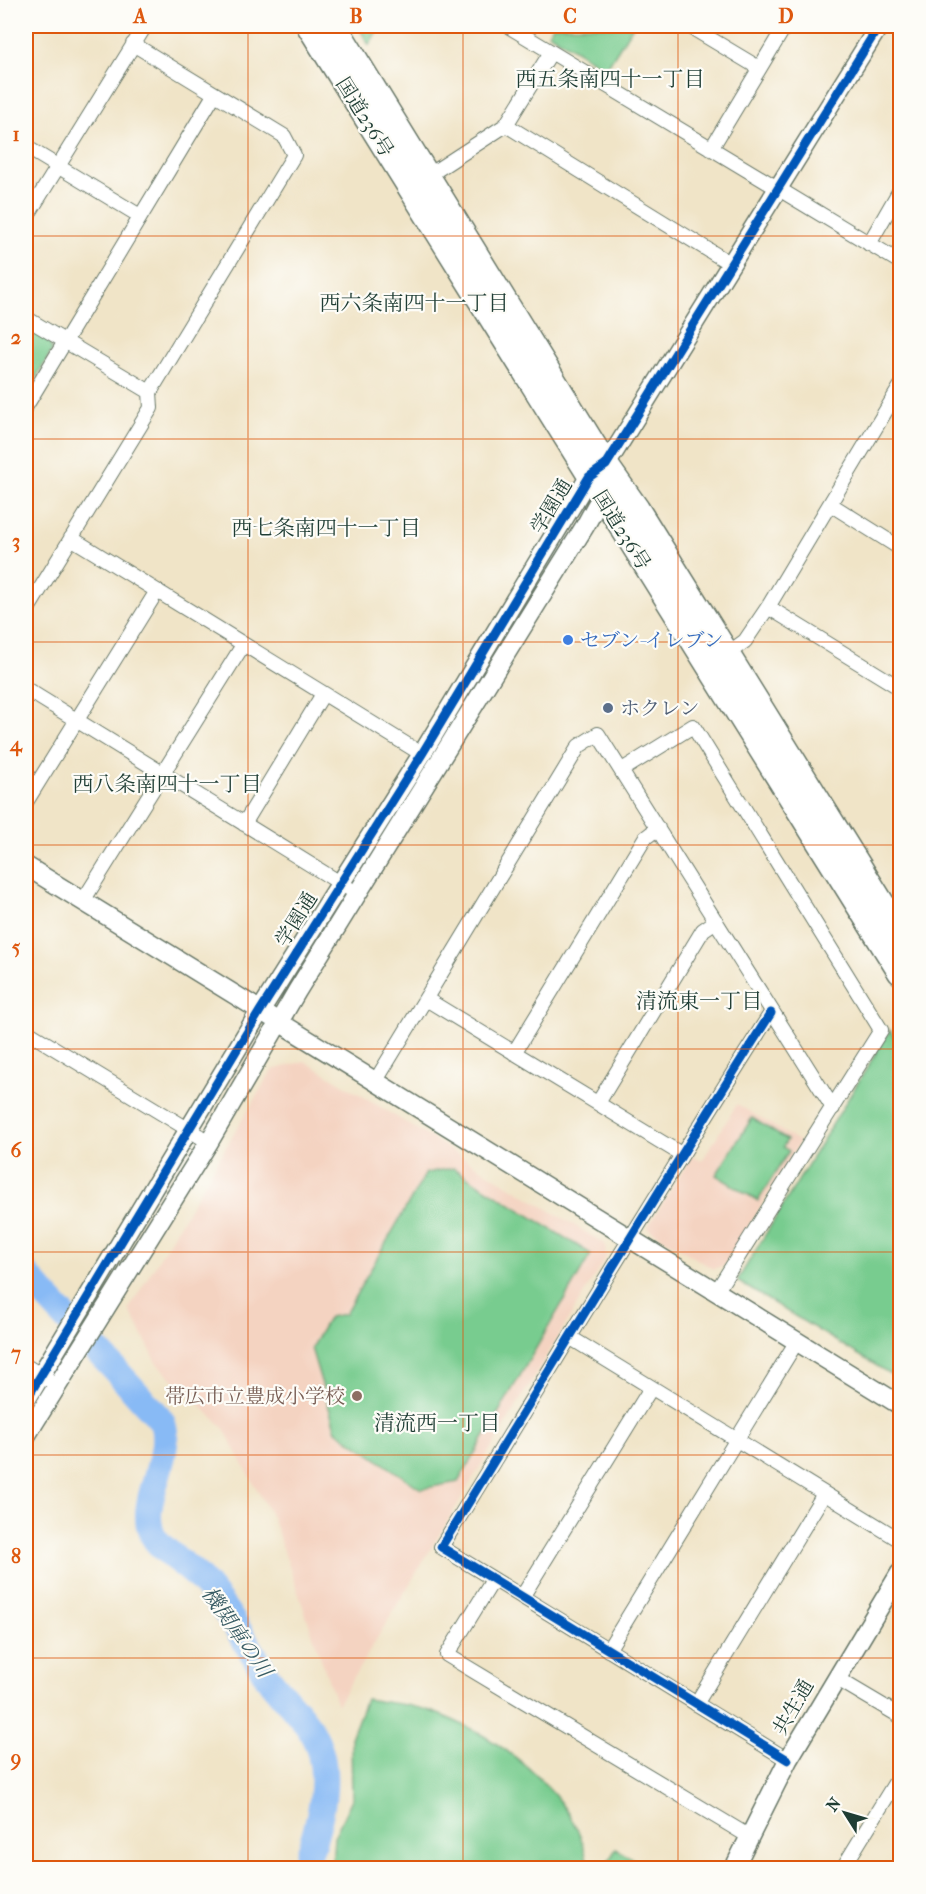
<svg xmlns="http://www.w3.org/2000/svg" width="926" height="1894" viewBox="0 0 926 1894" font-family="'IM FELL French Canon','Noto Serif JP',serif">
  <rect width="100%" height="100%" fill="#fdfcf7"/>
  <filter id="ink" filterUnits="userSpaceOnUse"><feTurbulence type="fractalNoise" baseFrequency=".0167" numOctaves="2"/><feDisplacementMap in="SourceGraphic" scale="12" xChannelSelector="R" yChannelSelector="G"/><feConvolveMatrix kernelMatrix="1 2 1 2 8 2 1 2 1" color-interpolation-filters="sRGB"/></filter>
  <filter id="wash" filterUnits="userSpaceOnUse"><feTurbulence type="fractalNoise" baseFrequency=".008" numOctaves="4" result="noise"/><feDisplacementMap in="SourceGraphic" scale="24" xChannelSelector="R" yChannelSelector="G"/><feGaussianBlur stdDeviation="1.35" result="paint"/><feColorMatrix in="noise" values="0 0 0 0 0 0 0 0 0 0 0 0 0 0 0 0 0 1.4 0 .05"/><feComposite in="paint" operator="in"/></filter>
  <g filter="url(#wash)">
    <rect width="100%" height="100%" fill="#f0e4c7"/>
    <path fill="#f4d3c1" d="M305,1061l300,183 1,13 -269,448 -65,-188 -49,-90 -65,-62 -29,-56 143,-239z
      M737,1104l63,38 -75,123 -12,4 -66,-41 45,-72 10,5z"/>
    <path fill="#78cc8f" stroke="#4c8462" stroke-width="1.5" d="M358,26h22l-11,19z
      M553,26h80l-27,43 -58,-36z
      M26,326l22,13 4,12 -26,43z
      M890,1030l10,16v334l-163,-99z
      M752,1118l35,22 -4,7 6,4 -31,50 -42,-26z
      M453,1168l138,86 -133,228 -37,7 -85,-58 -25,-83 18,-31 16,-3 81,-141z
      M366,1699c21,4 45,5 64,12 61,22 120,63 149,122 5,11 7,24 10,35h-257l2,-31 18,-38 -1,-61z
      M616,1849l31,19h-43z"/>
    <g fill="none" stroke-linecap="round" stroke-linejoin="round">
      <path stroke="#88baf5" stroke-width="27" d="M26,1274c36,42 77,81 114,123 6,8 20,18 23,28 11,33 -31,85 -7,115 11,15 31,25 44,39 26,28 46,64 67,97 13,18 31,34 43,53 27,43 9,95 -6,139"/>
    </g>
  </g>
  <g filter="url(#ink)">
    <g fill="none" stroke-linecap="round" stroke-linejoin="round">
      <defs>
        <path id="street" d="M508,26l392,236
          M689,26l70,42
          M895,26l5,3
          M506,125l225,139
          M26,147l114,69
          M711,149l74,-123
          M423,179l83,-54 45,-73
          M26,218l119,-192
          M869,244l31,-54
          M26,318l124,74
          M26,406l188,-311
          M830,504l70,44
          M71,538l351,216
          M768,607l132,81
          M26,612l125,-204 -1,-16 144,-237 -10,-19 -151,-92
          M723,657l22,-16 23,-34 132,-220
          M26,689l332,205
          M622,770l71,-44 188,304 -165,262
          M26,802l131,-211
          M244,824l79,-130
          M83,901l160,-256
          M426,999l255,155
          M771,1013c-113,177 -220,356 -330,534l347,213
          M26,1031l183,111
          M514,1053l131,-215 13,-10
          M375,1082l204,-336 19,-12 235,374
          M598,1103l105,-173 13,-9
          M571,1338l329,202
          M26,1366l23,14
          M493,1580l-46,75 303,182
          M522,1597l129,-209
          M608,1650l189,-309
          M836,1678l64,38
          M696,1704l128,-210
          M843,1868l57,-93"/>
        <path id="secondary" d="M26,866l874,539
          M26,1400l234,-389 162,-257 167,-277 17,-12 273,-439
          M26,1436l183,-294 88,-151 288,-465 16,-29 2,-13
          M734,1868l54,-108 112,-187"/>
        <path id="highway" d="M309,26l591,946
          M335,26l271,439 31,44 263,423"/>
      </defs>
      <use href="#street" stroke="#687767" stroke-width="16"/>
      <use href="#secondary" stroke="#687767" stroke-width="21"/>
      <use href="#highway" stroke="#687767" stroke-width="27"/>
      <use href="#street" stroke="#fff" stroke-width="14"/>
      <use href="#secondary" stroke="#fff" stroke-width="18"/>
      <use href="#highway" stroke="#fff" stroke-width="24"/>
      <defs>
        <path id="cycleway" d="M771,1013c-113,177 -220,356 -330,534l347,213
          M26,1400l234,-389 162,-257 167,-277 17,-12 273,-439"/>
      </defs>
      <use href="#cycleway" stroke="#fdfcf7" stroke-width="13"/>
      <use href="#cycleway" stroke="#0057b8" stroke-width="9"/>
    </g>
  </g>
  <path fill="none" stroke="#de580e" stroke-width="1.5" stroke-opacity="0.55" d="M248,26v1842M463,26v1842M678,26v1842M26,236h874M26,439h874M26,642h874M26,845h874M26,1049h874M26,1252h874M26,1455h874M26,1658h874"/>
  <circle fill="#3f7fe0" stroke="#fdfcf7" stroke-width="2" cx="568" cy="640" r="6"/>
  <circle fill="#5c6f8a" stroke="#fdfcf7" stroke-width="2" cx="608" cy="708" r="6"/>
  <circle fill="#8d6e63" stroke="#fdfcf7" stroke-width="2" cx="357" cy="1396" r="6"/>
  <g text-anchor="middle" stroke-width="4.5" stroke-linejoin="round" paint-order="stroke">
    <g font-size="20" fill="#1f3d34" stroke="#fdfcf7">
      <text transform="translate(365 117) rotate(58)" y="7">国道236号</text>
      <text transform="translate(551 506) rotate(-59)" y="7">学園通</text>
      <text transform="translate(622 530) rotate(58)" y="7">国道236号</text>
      <text transform="translate(296 919) rotate(-58)" y="7">学園通</text>
      <text transform="translate(793 1707) rotate(-60)" y="7">共生通</text>
    </g>
    <g font-size="20" fill="#366cbe" stroke="#fdfcf7" text-anchor="start">
      <text x="580" y="647">セブン-イレブン</text>
    </g>
    <g font-size="20" fill="#4e5e75" stroke="#fdfcf7" text-anchor="start">
      <text x="620" y="715">ホクレン</text>
    </g>
    <g font-size="20" fill="#785e54" stroke="#fdfcf7" text-anchor="end">
      <text x="345" y="1403">帯広市立豊成小学校</text>
    </g>
    <g font-size="21" fill="#1f3d34" stroke="#fdfcf7">
      <text x="610" y="86">西五条南四十一丁目</text>
      <text x="414" y="310">西六条南四十一丁目</text>
      <text x="326" y="535">西七条南四十一丁目</text>
      <text x="167" y="791">西八条南四十一丁目</text>
      <text x="699" y="1008">清流東一丁目</text>
      <text x="437" y="1430">清流西一丁目</text>
    </g>
    <g font-size="21" font-style="italic" fill="#395c64" stroke="#fdfcf7">
      <text transform="translate(237 1632) rotate(55)" y="7">機関庫の川</text>
    </g>
  </g>
  <rect width="926" height="1894" fill="none" stroke="#fdfcf7" stroke-width="66"/>
  <g transform="translate(845 1813) rotate(307)" stroke="#fdfcf7" stroke-width="4.5" paint-order="stroke">
  <path d="M0-4.5L10 22L0 15L-10 22Z" fill="#1f3d34"/>
  <text y="-9" font-size="16" font-weight="bold" text-anchor="middle" fill="#1f3d34">N</text>
  </g>
  <rect x="33" y="33" width="860" height="1828" fill="none" stroke="#de580e" stroke-width="2"/>
  <g font-size="20" text-anchor="middle" font-weight="bold" fill="#de580e">
    <text x="140" y="23">A</text>
    <text x="356" y="23">B</text>
    <text x="570" y="23">C</text>
    <text x="786" y="23">D</text>
    <text x="16" y="141">1</text>
    <text x="16" y="344">2</text>
    <text x="16" y="548">3</text>
    <text x="16" y="751">4</text>
    <text x="16" y="954">5</text>
    <text x="16" y="1157">6</text>
    <text x="16" y="1360">7</text>
    <text x="16" y="1563">8</text>
    <text x="16" y="1766">9</text>
  </g>
</svg>
